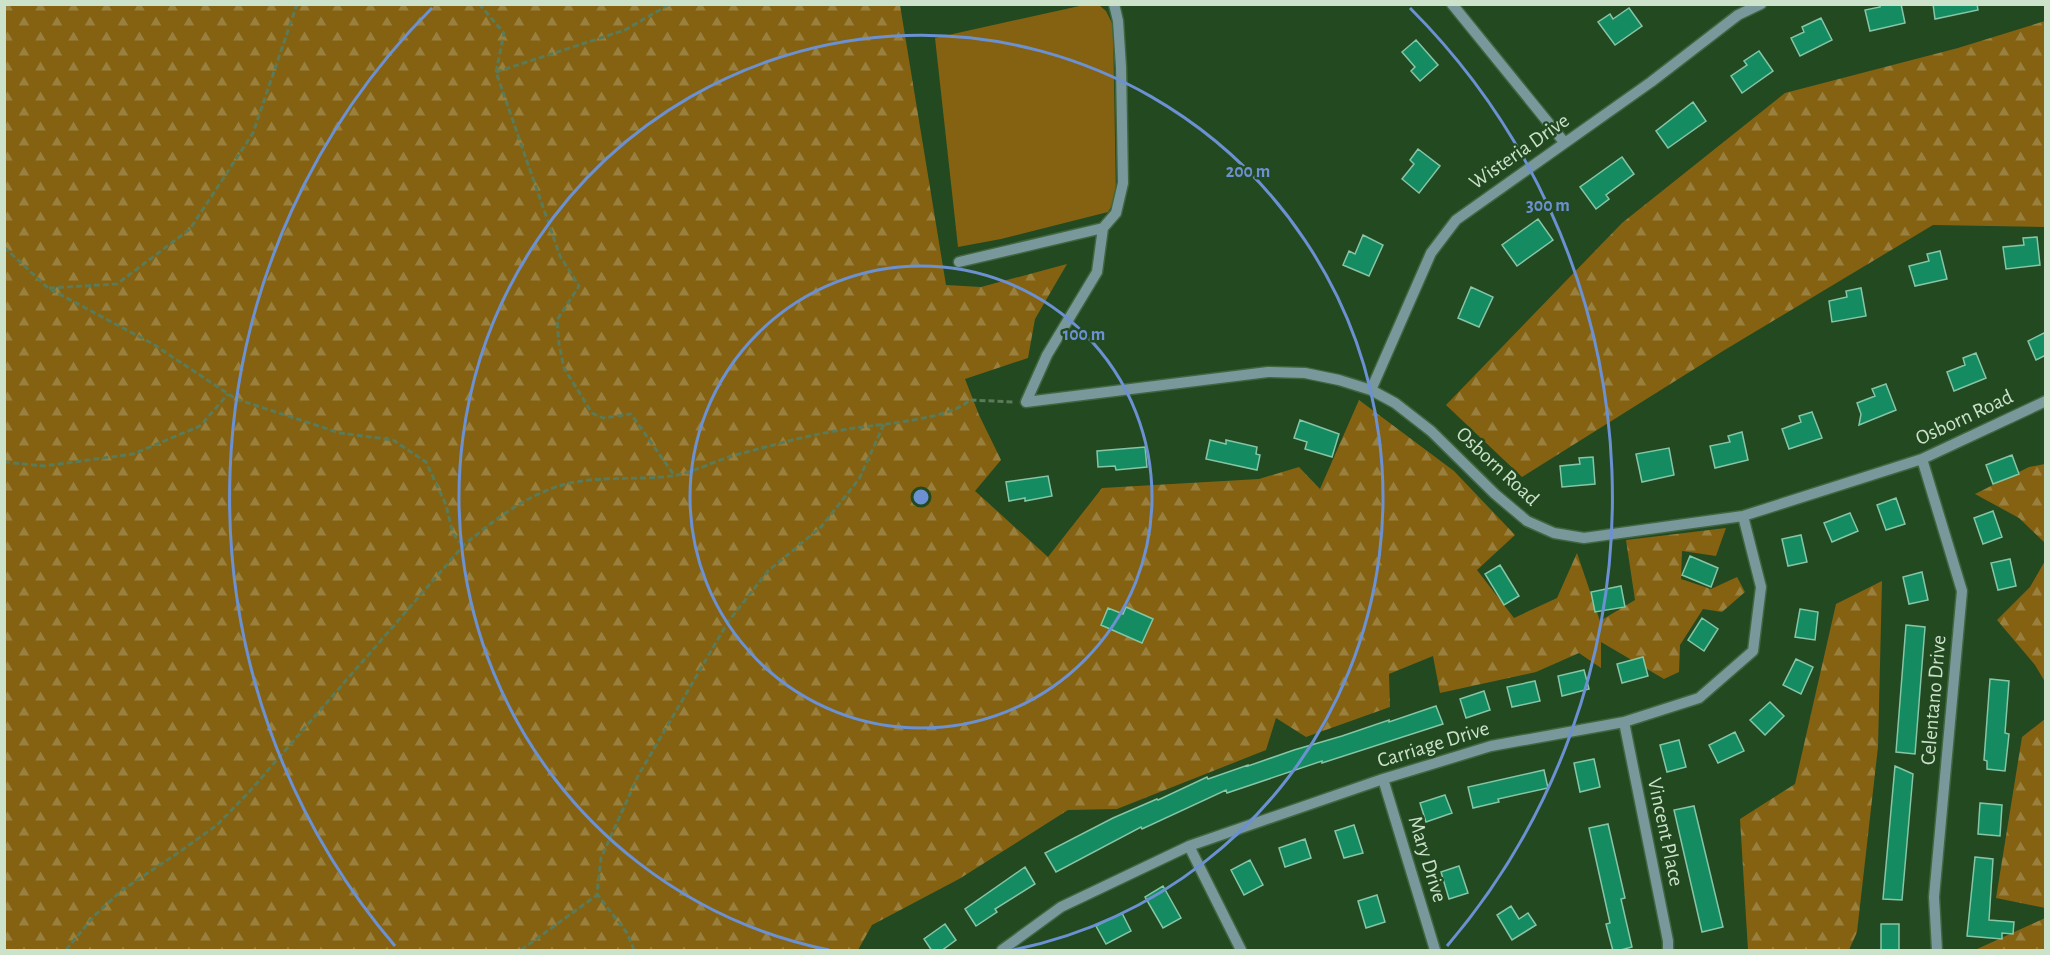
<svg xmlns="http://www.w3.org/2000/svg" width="2050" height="955" viewBox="0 0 2050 955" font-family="'Alegreya Sans',sans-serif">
  <defs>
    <pattern id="forest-firs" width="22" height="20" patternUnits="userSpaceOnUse" patternTransform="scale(1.5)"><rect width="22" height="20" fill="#846212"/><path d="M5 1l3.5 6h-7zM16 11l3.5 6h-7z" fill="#9a803e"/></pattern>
  </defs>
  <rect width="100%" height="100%" fill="#234921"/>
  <path fill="url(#forest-firs)" d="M5,5h895l46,280 35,2 86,-23 -32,55 -7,39 -63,21 14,36 22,45 -26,31 73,66 54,-69 157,-9 40,-12 21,22 39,-89 95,71 61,64 -38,35 37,48 43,-20 20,-45 23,68 35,-21 -9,-60 100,-12 -10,28 -34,-5 -1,28 30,10 26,-12 8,15 -23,20 -19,-3 -23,36 -1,27 -15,7 -63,-37v26l-22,-15 -43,19 -96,21 -7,-37 -44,18 1,33 -84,30 -30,-19 -10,32 -149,59 -49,1 -109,69 -87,46 -14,25h-853z
    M2045,21v206l-112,-2 -210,126 -201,126 -76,-72 176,-182 163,-130 173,-45z
    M2045,464v79l-26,-25 -44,-24 54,-27z
    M2045,561v121l-10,-17 -38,-45 33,-33z
    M1882,581l-4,166 -21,185 -8,18h-101l-8,-131 55,-35 41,-180z
    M2045,719v189l-49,-10 26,-161z
    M2045,918v32h-70z"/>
  <path fill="#846212" d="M1084,5h15l7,6 7,14 3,174 -8,13 -107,27 -43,8 -23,-209z"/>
  <path fill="#148b61" stroke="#86c5a6" stroke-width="1.5" d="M1880,4h21l4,19 -35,8 -5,-21 15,-3z
    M1933,4h44l1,6 -43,9z
    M1629,8l13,18 -27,19 -17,-23 12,-8 3,5z
    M1821,18l11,22 -32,16 -9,-18 13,-6 -2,-5z
    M1416,40l22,25 -18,16 -9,-10 4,-4 -13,-15z
    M1759,51l14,20 -31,22 -11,-17 16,-11 -3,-4z
    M1693,102l13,19 -38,27 -12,-17z
    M1418,149l22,17 -21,27 -17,-14 12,-15 -4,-4z
    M1622,157l12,17 -28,21 3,4 -13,10 -16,-22z
    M1538,219l15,21 -36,26 -15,-21z
    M1363,235l20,10 -14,31 -26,-11 6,-14 6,3z
    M2037,237l3,28 -34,4 -3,-22 21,-2 -1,-7z
    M1940,251l7,28 -32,7 -6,-20 20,-5 -2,-7z
    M1471,287l22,10 -14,30 -21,-9z
    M1861,288l5,28 -34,6 -3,-21 18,-4 -1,-6z
    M2046,332v23l-10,5 -8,-19z
    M1976,353l10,25 -32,13 -7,-19 18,-7 -2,-7z
    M1886,384l10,26 -37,15 2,-11 -4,-11 18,-7 -3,-7z
    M1812,412l10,26 -33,11 -7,-20 19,-7 -2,-6z
    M1300,420l39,14 -7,23 -27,-8 2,-7 -13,-4z
    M1742,432l6,28 -33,8 -5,-22 20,-4 -2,-6z
    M1210,440l16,4v-4l31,7 -1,7 4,1 -3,15 -51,-11z
    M1145,447l2,20 -31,3 -1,-4 -17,1 -1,-16z
    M1669,448l5,27 -32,7 -6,-28z
    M2012,455l7,19 -26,10 -7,-19z
    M1593,457l2,27 -33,3 -2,-21 20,-2 -1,-6z
    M1048,476l4,20 -27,5v-3l-16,3 -3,-19z
    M1896,498l9,26 -19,6 -9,-25z
    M1993,511l9,26 -19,7 -9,-26z
    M1850,513l8,18 -26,11 -8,-19z
    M1801,535l6,27 -19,4 -6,-27z
    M1690,556l28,12 -7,19 -29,-12z
    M2010,559l6,27 -18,4 -7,-27z
    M1500,565l19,31 -15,9 -19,-31z
    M1922,572l6,28 -19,4 -6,-27z
    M1621,586l4,21 -30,5 -4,-20z
    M1126,607l27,12 -11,24 -41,-18 7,-17 15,6z
    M1800,609l18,3 -3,28 -20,-3z
    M1702,618l16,11 -14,22 -16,-11z
    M1906,625l19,2 -10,127 -19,-2z
    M1643,657l5,19 -26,7 -5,-19z
    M1796,659l17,8 -12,27 -18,-9z
    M1584,670l5,19 -27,7 -4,-20z
    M1990,679l19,2 -4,52 4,1 -4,37 -18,-2v-8l-3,-1z
    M1535,681l5,20 -28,6 -5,-20z
    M1484,691l6,19 -24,8 -6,-19z
    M1770,702l14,14 -19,19 -15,-15z
    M1436,706l7,18 -121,39v-2l-95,32 -1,-3 -84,39 -1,-2 -85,45 -11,-19 68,-35 44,-19 1,1 49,-23 1,2 40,-14v1l46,-16 48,-14 47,-16v2z
    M1735,732l9,19 -26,12 -9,-18z
    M1679,740l7,27 -19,5 -7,-27z
    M1594,759l6,28 -20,5 -6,-29z
    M1895,766l18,8 -11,126 -19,-1z
    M1544,770l4,18 -50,11 1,3 -26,6 -5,-21z
    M1445,795l7,18 -26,9 -6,-19z
    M1980,803l22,2 -2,31 -22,-2z
    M1694,806l29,121 -21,5 -28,-122z
    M1608,824l17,74 -4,1 11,48 -15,4h-4l-7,-27 4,-1 -21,-95z
    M1354,825l9,28 -19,5 -9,-27z
    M1305,839l6,19 -26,9 -6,-19z
    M1975,857l18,2 -4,61 25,2 -1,12 -11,-1v6l-35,-3z
    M1250,860l13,25 -19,10 -13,-25z
    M1459,866l9,27 -19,6 -8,-27z
    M1025,867l10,17 -40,25 2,3 -21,14 -11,-17z
    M1163,886l18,32 -18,10 -18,-31z
    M1377,895l8,27 -19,6 -8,-27z
    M1511,906l8,13 9,-6 8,12 -24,15 -15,-25z
    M1122,913l9,18 -25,13 -10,-18z
    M945,924l11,16 -15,11h-9l-8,-12z
    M1881,924h18v27h-18z"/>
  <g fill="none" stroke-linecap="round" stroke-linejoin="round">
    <defs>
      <path id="minor" d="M1452,4l112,138
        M1103,228l13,-15 7,-30 -2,-116 -3,-46 -4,-17
        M959,262l144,-34 -6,44 -50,83 -21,47
        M1371,390l60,-137 25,-33 195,-138 87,-67 23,-11
        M1026,402l242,-30 37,1 34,7 32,10 24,13 36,28 64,63 32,27 27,12 30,5 159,-22 179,-57 124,-58
        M1922,459l40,132 -28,306 3,53
        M1624,722l44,219v9
        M1383,779l52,171
        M1189,846l52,104
        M1002,950l59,-43 128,-61 194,-67 108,-33 133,-24 75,-24 54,-47 8,-64 -18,-71"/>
    </defs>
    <use href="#minor" stroke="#41653f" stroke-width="13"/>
    <path stroke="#5a7a58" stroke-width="3" stroke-dasharray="6 3" stroke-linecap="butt" d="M479,4l25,29 -8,39 64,184 19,30 -22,34 2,24 5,24 28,45 11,5 28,-4 43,61
      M496,72l129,-42 45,-26
      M4,247l44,41 105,56 83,55 104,34 53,7 33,22 20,43 7,29 10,12
      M49,288l68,-4 73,-55 63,-96 44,-129
      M4,462l40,4 89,-12 67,-28 28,-32
      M66,950l28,-34 27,-25 64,-43 32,-23 32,-33 214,-246c26,-22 54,-44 87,-57 39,-15 81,-8 122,-13 20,-3 40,-14 60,-20 41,-11 82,-23 124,-28 26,-4 99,-10 113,-28l46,2
      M521,950l76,-55
      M634,950l-7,-17 -30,-39 4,-36 37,-82 90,-154 40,-51 53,-44 38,-48 25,-55"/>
    <use href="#minor" stroke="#78989b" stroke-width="10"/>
  </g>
  <g fill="none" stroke="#6c91d2" stroke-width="3">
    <circle cx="921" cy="497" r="231"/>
    <path d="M829 950A462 462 0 1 1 1013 950"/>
    <path d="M395 946A692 692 0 0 1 432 8M1410 8A692 692 0 0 1 1447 946"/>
  </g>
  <g text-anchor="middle" stroke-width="5" stroke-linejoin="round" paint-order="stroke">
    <g font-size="21" fill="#cce2ca" stroke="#234921">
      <text transform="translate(1519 151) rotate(-35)" y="7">Wisteria Drive</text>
      <text transform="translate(1964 417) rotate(-25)" y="7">Osborn Road</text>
      <text transform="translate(1498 466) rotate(43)" y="7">Osborn Road</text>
      <text transform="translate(1933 700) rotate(-85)" y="7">Celentano Drive</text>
      <text transform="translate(1433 744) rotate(-17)" y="7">Carriage Drive</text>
      <text transform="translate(1666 832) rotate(78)" y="7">Vincent Place</text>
      <text transform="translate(1428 859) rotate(73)" y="7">Mary Drive</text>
    </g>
  </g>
  <circle cx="921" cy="497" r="9" fill="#6c91d2" stroke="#234921" stroke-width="3"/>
  <g font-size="18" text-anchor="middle" font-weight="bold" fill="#6c91d2" stroke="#234921" stroke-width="5" stroke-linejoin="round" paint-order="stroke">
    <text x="1248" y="177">200 m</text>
    <text x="1548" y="211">300 m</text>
    <text x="1084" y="340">100 m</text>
  </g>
  <rect width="2050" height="955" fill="none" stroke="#cce2ca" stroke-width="12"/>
</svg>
